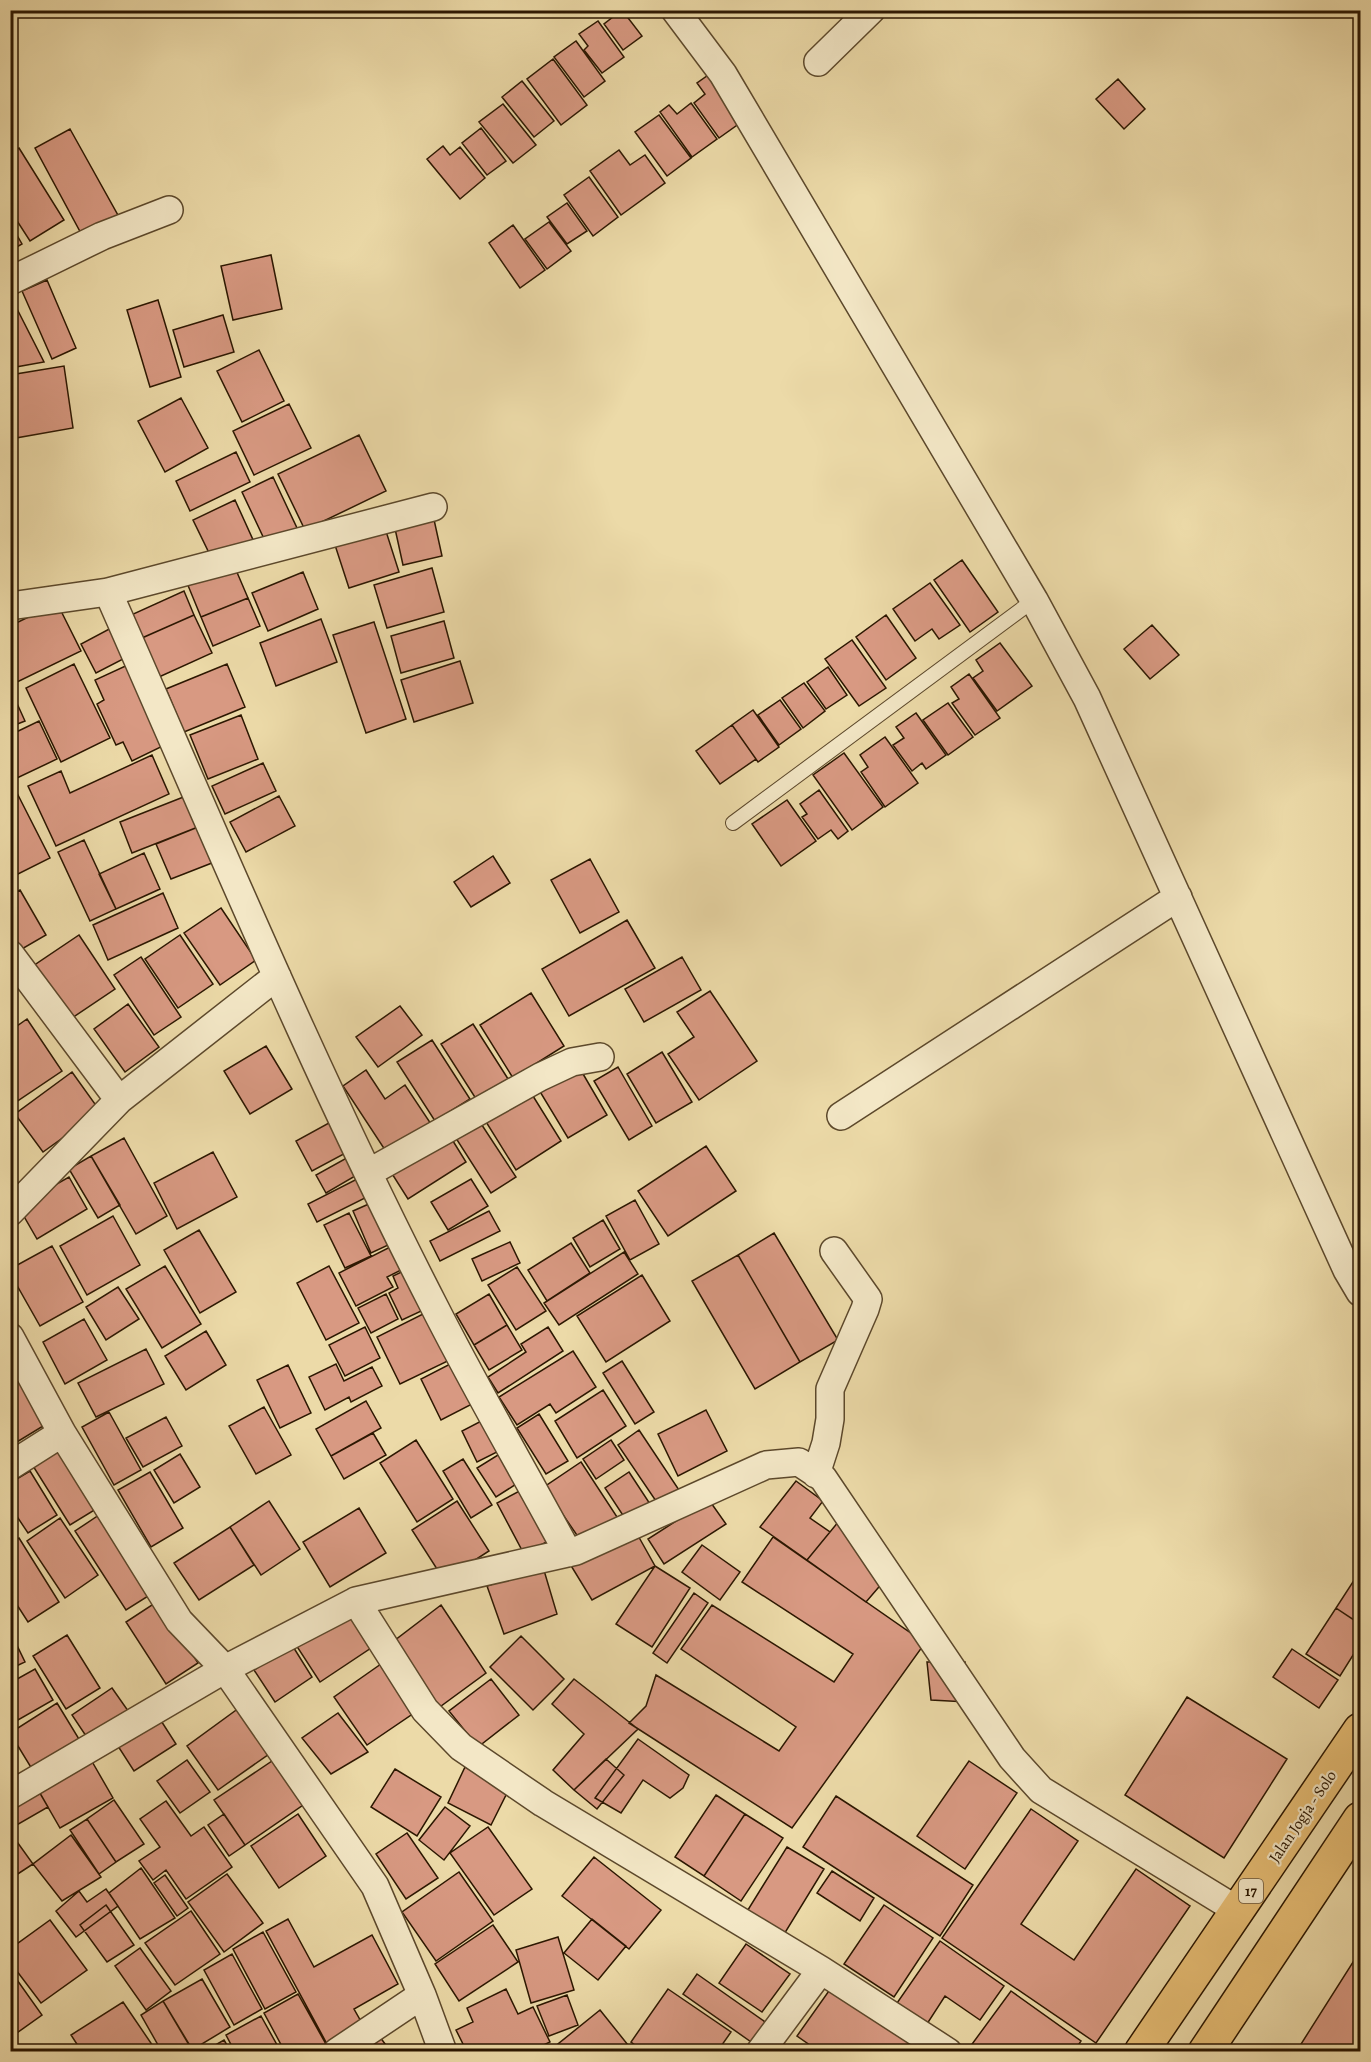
<svg xmlns="http://www.w3.org/2000/svg" width="1371" height="2062" viewBox="0 0 1371 2062" font-family="Alegreya,serif">
  <rect width="100%" height="100%" fill="#ecdaa8"/>
  <filter id="stains"><feTurbulence type="fractalNoise" baseFrequency=".00333" numOctaves="4"/><feColorMatrix values="0 0 0 0 .2 0 0 0 0 .09 0 0 0 0 .02 0 0 0 .5 -.17"/></filter>
  <radialGradient id="worn" r=".72"><stop offset=".6" stop-color="#630" stop-opacity="0"/><stop offset="1" stop-color="#630" stop-opacity=".3"/></radialGradient>
  <path fill="#d89982" stroke="#2c1701" stroke-width="1.5" d="M622,10l20,26 -19,14 -19,-26z
    M598,21l26,36 -22,16 -18,-23 4,-4 -9,-12z
    M576,41l29,40 -21,16 -30,-40z
    M553,59l34,46 -26,20 -34,-46z
    M714,71l33,47 -28,20 -25,-35 11,-9 -8,-11z
    M1118,79l27,30 -21,20 -28,-30z
    M522,81l32,40 -20,16 -32,-40z
    M691,103l26,36 -25,18 -32,-45 9,-7 8,9z
    M503,104l33,41 -23,18 -34,-41z
    M659,115l32,43 -24,18 -32,-44z
    M481,128l25,33 -19,14 -25,-32z
    M70,129l49,88 -36,20 -48,-89z
    M443,146l7,9 10,-8 25,31 -25,21 -33,-40z
    M19,148l45,72 -34,21 -20,-31v-56z
    M619,150l11,15 15,-10 20,28 -44,32 -31,-44z
    M589,177l29,40 -25,19 -29,-41z
    M567,203l20,28 -20,13 -20,-27z
    M549,222l22,29 -24,18 -22,-30z
    M10,223l12,21 -12,7z
    M513,225l32,45 -25,18 -31,-45z
    M271,255l11,54 -49,11 -12,-54z
    M47,280l29,68 -24,11 -30,-68z
    M158,300l23,77 -31,10 -23,-77z
    M13,301l31,61 -34,6v-65z
    M223,315l11,37 -50,15 -11,-37z
    M259,350l25,51 -42,21 -25,-51z
    M64,366l9,62 -63,11v-64z
    M181,398l27,50 -43,24 -27,-51z
    M289,404l22,44 -57,27 -21,-44z
    M359,435l27,56 -81,39 -27,-56z
    M236,452l14,30 -60,29 -14,-30z
    M273,477l24,51 -31,15 -24,-51z
    M235,500l19,42 -41,19 -20,-41z
    M433,515l9,41 -39,9 -9,-41z
    M384,525l15,47 -50,16 -15,-46z
    M962,560l36,52 -28,20 -36,-52z
    M233,563l15,35 -47,19 -14,-34z
    M432,568l12,44 -57,16 -13,-43z
    M303,572l15,37 -50,22 -16,-38z
    M930,583l30,42 -21,14 -7,-10 -17,12 -22,-32z
    M184,591l10,24 -52,23 -11,-23z
    M248,598l12,28 -47,20 -12,-29z
    M57,603l24,48 -66,32 -5,-9v-48z
    M194,615l18,38 -53,24 -17,-39z
    M886,615l30,43 -30,22 -30,-43z
    M321,619l16,43 -61,24 -16,-43z
    M444,621l10,37 -53,15 -10,-37z
    M374,622l32,97 -40,14 -33,-98z
    M1152,625l27,30 -29,24 -26,-30z
    M113,627l16,29 -33,17 -15,-29z
    M852,640l34,48 -27,18 -34,-47z
    M1000,643l32,43 -35,25 -24,-33 10,-7 -7,-11z
    M460,661l13,42 -59,19 -13,-42z
    M132,663l37,80 -37,18 -9,-19 -7,3 -19,-41 7,-4 -9,-20z
    M74,664l36,74 -49,24 -35,-74z
    M227,664l18,43 -61,25 -18,-43z
    M828,667l19,28 -21,14 -19,-27z
    M969,674l31,44 -25,17 -23,-32 7,-4 -8,-12z
    M804,683l21,28 -22,17 -21,-30z
    M10,688l15,33 -15,6z
    M780,700l21,29 -22,16 -21,-30z
    M948,703l25,34 -25,18 -25,-35z
    M753,710l26,37 -21,15 -26,-37z
    M916,713l30,42 -20,14 -4,-6 -10,8 -19,-26 11,-7 -8,-11z
    M241,715l17,44 -50,20 -18,-44z
    M39,721l18,38 -40,19 -7,-14v-29z
    M732,725l24,34 -36,25 -24,-33z
    M885,737l33,46 -33,24 -24,-35 7,-5 -8,-12z
    M844,753l39,54 -31,23 -39,-55z
    M152,755l17,39 -113,52 -28,-60 33,-15 9,22z
    M263,763l13,28 -51,23 -13,-28z
    M819,790l29,41 -10,8 -7,-9 -13,9 -16,-22 5,-3 -7,-10z
    M17,793l33,65 -40,20v-81z
    M191,794l12,31 -71,28 -12,-31z
    M279,796l16,30 -49,26 -16,-30z
    M787,800l29,41 -35,25 -29,-42z
    M203,825l14,36 -46,18 -15,-35z
    M84,840l32,69 -26,12 -32,-69z
    M144,853l16,36 -44,20 -17,-35z
    M493,856l17,27 -39,24 -17,-25z
    M590,859l29,53 -39,21 -29,-53z
    M20,890l26,45 -31,18 -5,-7v-51z
    M163,893l15,35 -70,32 -15,-35z
    M221,908l35,52 -36,25 -36,-52z
    M627,920l28,48 -86,48 -27,-47z
    M79,935l36,54 -46,31 -36,-54z
    M180,935l33,49 -35,24 -33,-49z
    M141,957l40,60 -27,18 -40,-60z
    M682,957l19,33 -57,32 -19,-33z
    M710,991l47,70 -58,39 -31,-46 26,-17 -17,-25z
    M531,993l33,53 -51,32 -33,-53z
    M128,1004l31,43 -34,25 -31,-43z
    M400,1006l22,29 -44,32 -22,-30z
    M27,1019l35,52 -52,35v-75z
    M473,1024l37,58 -32,20 -37,-58z
    M432,1040l38,59 -35,22 -38,-59z
    M266,1046l26,43 -42,25 -26,-43z
    M662,1052l30,50 -36,21 -29,-49z
    M579,1067l28,48 -39,23 -29,-48z
    M618,1067l34,59 -23,14 -35,-59z
    M366,1070l19,29 20,-14 26,39 -44,29 -44,-67z
    M72,1072l28,39 -57,41 -28,-38z
    M528,1088l33,53 -45,29 -33,-53z
    M476,1116l40,61 -25,16 -39,-61z
    M338,1118l17,30 -43,23 -16,-30z
    M448,1133l18,29 -58,37 -19,-30z
    M124,1138l43,78 -31,18 -45,-78z
    M706,1146l30,45 -68,45 -30,-45z
    M213,1152l24,45 -60,32 -23,-46z
    M352,1155l10,17 -36,21 -10,-18z
    M91,1156l29,49 -22,13 -29,-49z
    M363,1176l10,18 -56,28 -9,-18z
    M69,1177l18,32 -50,30 -19,-33z
    M471,1179l17,27 -40,24 -17,-28z
    M380,1199l19,41 -28,13 -18,-42z
    M635,1200l24,44 -29,16 -24,-44z
    M489,1211l11,20 -60,30 -10,-20z
    M349,1213l22,43 -26,12 -21,-43z
    M113,1216l27,49 -53,30 -27,-49z
    M603,1220l17,29 -30,18 -17,-29z
    M199,1230l37,62 -36,21 -36,-63z
    M774,1233l64,107 -38,22 -62,-107z
    M510,1242l10,21 -38,18 -10,-22z
    M398,1243l11,23 -22,11 6,10 -37,19 -17,-33z
    M571,1243l19,30 -43,28 -19,-31z
    M52,1246l31,56 -43,24 -30,-53v-4z
    M624,1252l14,22 -79,51 -15,-22z
    M738,1255l62,107 -45,27 -63,-108z
    M165,1266l36,58 -39,24 -36,-59z
    M329,1266l30,57 -33,17 -29,-57z
    M412,1267l20,39 -30,14 -13,-27 9,-5 -5,-12z
    M517,1267l29,44 -30,19 -28,-45z
    M642,1275l28,46 -64,41 -29,-46z
    M118,1287l21,32 -33,21 -20,-33z
    M386,1294l12,25 -27,14 -13,-25z
    M489,1294l18,31 -33,20 -18,-31z
    M431,1310l23,48 -54,26 -23,-47z
    M84,1319l23,41 -42,24 -22,-42z
    M507,1325l15,25 -33,20 -15,-25z
    M365,1327l15,31 -35,18 -16,-31z
    M548,1327l15,24 -65,42 -10,-16 38,-25 -5,-8z
    M206,1331l20,34 -40,25 -21,-34z
    M146,1349l18,35 -68,33 -18,-34z
    M573,1351l23,36 -40,26 -6,-9 -33,21 -18,-28z
    M456,1361l20,41 -35,18 -20,-41z
    M622,1361l32,51 -19,12 -32,-51z
    M18,1363l35,57 -41,25 -2,-2v-75z
    M336,1364l8,17 28,-14 10,19 -31,16 -2,-5 -24,13 -16,-33z
    M288,1365l23,48 -31,15 -23,-48z
    M603,1390l23,36 -49,32 -22,-37z
    M366,1401l15,27 -50,28 -15,-27z
    M264,1407l27,48 -35,19 -27,-48z
    M706,1410l21,41 -49,25 -20,-42z
    M109,1412l32,58 -27,15 -32,-58z
    M539,1414l29,47 -22,13 -29,-46z
    M166,1417l16,29 -39,21 -17,-29z
    M489,1417l16,31 -28,14 -15,-31z
    M639,1430l42,63 -21,14 -42,-62z
    M373,1433l13,22 -42,24 -13,-23z
    M416,1440l37,59 -36,23 -37,-59z
    M611,1440l13,20 -28,19 -13,-20z
    M63,1446l38,60 -31,19 -37,-59z
    M506,1450l18,29 -28,18 -19,-29z
    M180,1454l20,33 -26,16 -20,-33z
    M463,1459l29,46 -21,13 -28,-47z
    M581,1462l38,58 -36,24 -39,-57z
    M30,1471l27,44 -29,18 -18,-27v-23z
    M150,1472l33,56 -32,19 -33,-57z
    M629,1472l23,35 -24,16 -23,-35z
    M796,1481l27,20 -13,17 20,14 -23,28 -47,-33z
    M527,1487l27,51 -30,16 -27,-51z
    M709,1500l17,24 -62,40 -16,-25z
    M269,1501l31,48 -39,26 -31,-48z
    M457,1501l32,50 -45,29 -32,-50z
    M359,1508l27,45 -56,34 -27,-45z
    M102,1513l51,80 -27,17 -51,-79z
    M60,1518l38,57 -33,23 -38,-57z
    M839,1521l57,46 -30,35 -59,-42z
    M230,1527l24,38 -55,35 -25,-37z
    M636,1532l19,34 -63,34 -22,-36z
    M773,1537l152,106 -133,185 -163,-105 17,-17 10,-31 123,76 17,-24 -115,-78 31,-44 122,77 19,-28 -111,-72z
    M19,1538l40,64 -31,20 -18,-28v-50z
    M702,1545l38,27 -20,28 -38,-28z
    M655,1566l35,22 -38,59 -36,-23z
    M543,1567l14,47 -53,20 -17,-48z
    M1360,1571v53l-24,-16z
    M694,1593l14,10 -41,60 -14,-10z
    M158,1601l40,62 -32,21 -40,-62z
    M441,1605l45,68 -49,36 -47,-65z
    M1336,1608l24,16v20l-20,32 -34,-22z
    M346,1611l25,37 -51,34 -24,-37z
    M10,1631l15,31 -15,7z
    M67,1635l33,53 -34,21 -33,-53z
    M521,1636l43,43 -31,31 -43,-43z
    M292,1645l20,32 -37,25 -21,-32z
    M1292,1649l46,31 -19,28 -46,-31z
    M927,1662h38l2,40 -36,-2z
    M381,1664l33,49 -47,32 -33,-48z
    M35,1669l18,31 -35,20 -8,-13v-24z
    M491,1679l28,36 -41,32 -29,-36z
    M574,1679l64,50 -64,61 -21,-20 31,-36 -32,-30z
    M112,1688l19,27 -41,27 -18,-27z
    M1187,1697l100,62 -63,99 -99,-63z
    M57,1703l25,41 -47,30 -25,-41z
    M239,1708l33,44 -54,38 -31,-44z
    M338,1713l30,39 -37,22 -29,-36z
    M158,1716l18,28 -42,27 -18,-28z
    M638,1739l51,36 -6,13 -13,10 -27,-18 -22,33 -26,-15z
    M90,1758l23,40 -53,30 -23,-40z
    M275,1759l31,44 -61,42 -31,-45z
    M606,1759l18,16 -27,34 -23,-19z
    M187,1760l23,32 -30,21 -23,-32z
    M969,1761l48,32 -52,76 -48,-33z
    M465,1767l44,22 -18,36 -43,-22z
    M395,1769l46,28 -24,39 -46,-29z
    M37,1788l11,19 -33,19 -5,-9v-14z
    M716,1795l29,19 -41,62 -29,-19z
    M836,1796l137,89 -33,51 -137,-89z
    M114,1800l30,44 -28,18 -29,-43z
    M166,1801l25,35 13,-9 28,40 -46,32 -20,-29 -13,10 -14,-19 21,-14 -20,-28z
    M445,1807l25,19 -26,34 -25,-20z
    M1031,1809l47,32 -57,83 53,36 62,-91 54,37 -94,137 -154,-105z
    M224,1814l21,31 -16,11 -21,-31z
    M298,1814l28,42 -47,32 -28,-42z
    M745,1814l38,24 -42,63 -37,-25z
    M87,1819l29,43 -17,12 -29,-44z
    M488,1827l44,62 -38,26 -44,-62z
    M10,1832l23,32 -23,15z
    M407,1833l31,45 -32,21 -30,-45z
    M71,1835l30,42 -39,24 -29,-37z
    M787,1847l37,22 -41,67 -37,-23z
    M594,1857l67,53 -32,39 -67,-53z
    M141,1868l34,50 -35,21 -31,-46z
    M832,1871l42,27 -14,23 -43,-28z
    M459,1872l34,49 -57,40 -34,-49z
    M227,1874l36,49 -39,29 -36,-50z
    M165,1875l23,33 -11,8 -23,-33z
    M106,1889l12,17 -42,31 -20,-26 23,-20 8,11z
    M106,1905l28,40 -27,17 -27,-37z
    M884,1905l49,33 -39,59 -50,-33z
    M191,1911l29,43 -45,31 -30,-42z
    M288,1919l26,48 58,-32 26,49 -44,25 9,16 -36,19 -61,-113z
    M592,1919l34,27 -28,34 -34,-27z
    M50,1920l37,50 -46,33 -31,-41v-13z
    M493,1925l25,37 -59,39 -24,-37z
    M263,1932l33,60 -31,17 -32,-60z
    M558,1937l16,53 -43,13 -15,-53z
    M940,1941l64,45 -24,34 -35,-24 -18,28 -30,-21z
    M746,1944l44,30 -28,38 -43,-29z
    M140,1948l31,43 -25,19 -31,-44z
    M1360,1951v101h-64z
    M232,1954l30,55 -28,16 -30,-55z
    M10,1970l32,45 -28,20 -4,-6z
    M697,1974l71,50 -14,20 -71,-50z
    M202,1979l28,48 -38,23 -29,-49z
    M831,1988l79,55 -6,9h-84l-23,-16z
    M506,1989l12,25 15,-7 17,35 -21,10h-62l-11,-22 17,-8 -6,-14z
    M668,1989l63,43 -14,20h-73l-13,-10z
    M1011,1991l70,50 -7,11 -107,-1z
    M298,1994l29,52 -9,6h-33l-21,-39z
    M567,1995l11,30 -29,11 -12,-30z
    M163,2001l26,43 -13,8h-14l-21,-37z
    M123,2002l34,50h-75l-11,-17z
    M600,2010l32,40 -84,2z
    M261,2016l20,36h-46l-9,-17z
    M377,2033l14,19h-40z
    M224,2040l7,12h-28z"/>
  <g fill="none" stroke-linecap="round" stroke-linejoin="round">
    <defs>
      <path id="lane" d="M733,823l301,-223"/>
      <path id="street" d="M675,10l48,64 311,526 53,98 260,572 13,22
        M818,62l53,-52
        M10,281l92,-45 67,-26
        M108,592c106,240 207,483 327,716 42,83 89,163 133,245
        M10,606l98,-14 325,-85
        M10,954l109,146
        M841,1116l337,-219
        M368,1173l172,-96 32,-15 28,-5
        M10,1212l109,-112 158,-124
        M10,1337l52,96 117,188 46,48 150,217 47,109 21,57
        M10,1466l52,-33
        M816,1474l10,-31 4,-24v-30l35,-80 3,-10 -34,-48
        M356,1601l220,-50 190,-86 33,-3 24,16 189,280 29,32 196,120
        M10,1795l215,-126 131,-68 69,109 36,37 82,56 278,167 127,82
        M337,2052l85,-57
        M760,2052l61,-82"/>
      <path id="highway" d="M1141,2052l219,-322
        M1205,2052l155,-233"/>
    </defs>
    <use href="#lane" stroke="#5c482b" stroke-width="16"/>
    <use href="#street" stroke="#5c482b" stroke-width="30"/>
    <use href="#highway" stroke="#2c1701" stroke-width="36"/>
    <use href="#lane" stroke="#f3e7c6" stroke-width="14"/>
    <use href="#street" stroke="#f3e7c6" stroke-width="27"/>
    <use href="#highway" stroke="#e6bd74" stroke-width="33"/>
  </g>
  <g text-anchor="middle" stroke-width="4.5" stroke-linejoin="round" paint-order="stroke">
    <rect fill="#f3e7c6" stroke="#68553c" stroke-width="1.5" x="1239" y="1879" width="24" height="24" rx="4.5"/>
    <g font-size="15" font-weight="bold" fill="#2c1701">
      <text x="1251" y="1896">17</text>
    </g>
    <g font-size="16" fill="#2c1701" stroke="#f3e7c6">
      <text transform="translate(1302 1816) rotate(-56)" y="6">Jalan Jogja - Solo</text>
    </g>
  </g>
  <rect width="1371" height="2062" fill="none" stroke="#ecdaa8" stroke-width="36"/>
  <rect x="12" y="12" width="1347" height="2038" fill="none" stroke="#2c1701" stroke-width="3"/>
  <rect x="18" y="18" width="1335" height="2026" fill="none" stroke="#2c1701" stroke-width="1.5"/>
  <rect width="100%" height="100%" filter="url(#stains)"/>
  <rect width="100%" height="100%" fill="url(#worn)"/>
</svg>
